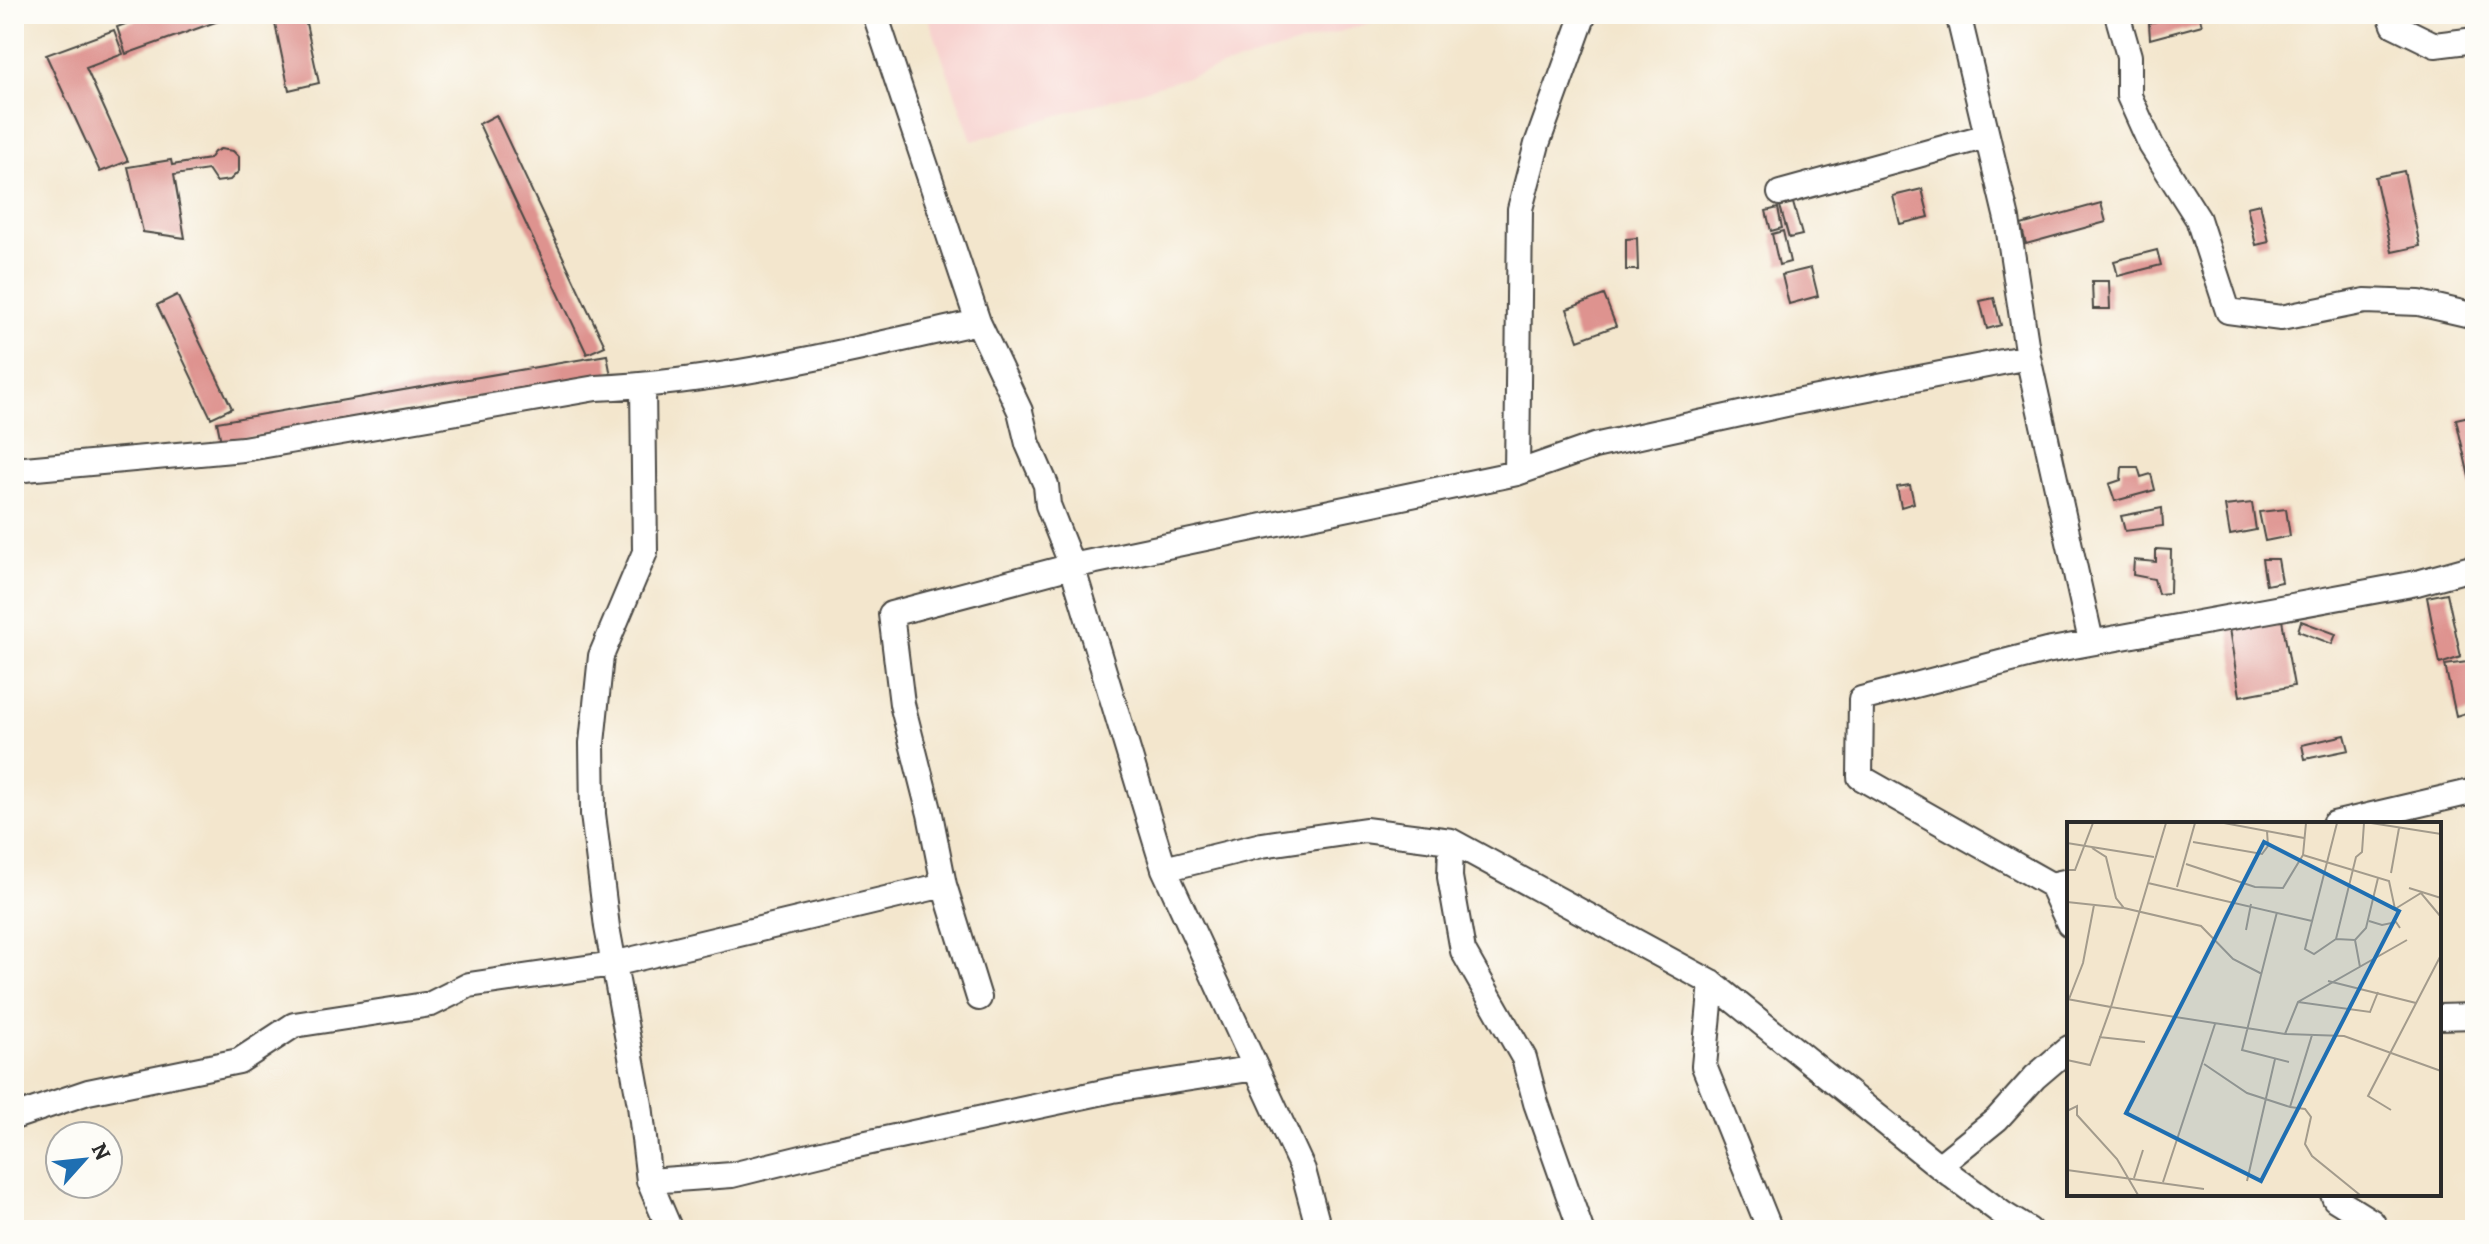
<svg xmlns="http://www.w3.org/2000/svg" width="2489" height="1244" viewBox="0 0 2489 1244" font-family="Alegreya,serif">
  <rect width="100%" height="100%" fill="#fdfcf7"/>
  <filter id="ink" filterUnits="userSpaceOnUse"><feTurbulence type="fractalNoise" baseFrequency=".0125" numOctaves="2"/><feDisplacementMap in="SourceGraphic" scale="16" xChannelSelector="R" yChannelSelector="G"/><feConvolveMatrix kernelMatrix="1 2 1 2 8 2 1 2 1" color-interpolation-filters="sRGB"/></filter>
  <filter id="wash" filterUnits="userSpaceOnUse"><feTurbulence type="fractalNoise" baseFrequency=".006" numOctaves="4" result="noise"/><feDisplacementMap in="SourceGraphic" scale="32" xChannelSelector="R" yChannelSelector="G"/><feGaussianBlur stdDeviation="1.8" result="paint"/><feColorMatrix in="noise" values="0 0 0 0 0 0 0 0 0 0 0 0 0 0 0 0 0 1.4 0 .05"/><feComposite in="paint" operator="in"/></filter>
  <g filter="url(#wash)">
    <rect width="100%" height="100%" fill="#f3e6cd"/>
    <path fill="#f7d0cd" d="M927,14h473l-428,127z"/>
    <g id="blocks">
      <path fill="#de938f" d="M153,14h85l-112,40 -9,-27z
        M273,14h31l15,69 -30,7z
        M2185,14h14l3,11 -52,14 -1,-16z
        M114,30l9,24 -37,14 42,93 -28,11 -54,-117z
        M496,115l109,231 -18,8 -108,-230z
        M220,149l13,2 6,6v14l-9,9 -14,2 -8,-12 -34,5 11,63 -42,-6 -15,-65 43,-7 1,5 37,-6 5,-7z
        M2404,171l16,75 -28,6 -17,-75z
        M1922,189l7,28 -29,7 -7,-28z
        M1793,203l9,32 -13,3 -9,-32z
        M2101,203l5,19 -80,22 -5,-19z
        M2260,204l9,38 -13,3 -9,-38z
        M1778,208l4,20 -11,3 -5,-20z
        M1783,231l7,31 -11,3 -7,-31z
        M1637,238l1,32h-12v-31z
        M2157,250l4,15 -43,11 -4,-15z
        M1811,268l7,28 -29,8 -7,-29z
        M2092,281h17l1,28h-17z
        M177,295l55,113 -21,10 -54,-113z
        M1604,295l12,31 -38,14 -11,-31z
        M1994,298l7,27 -14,4 -7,-28z
        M607,355l4,21 -390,66 -4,-20z
        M2474,415l1,74 -3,1 -16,-71z
        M2122,467h16l3,10 10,-3 4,16 -40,11 -6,-17 12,-4z
        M1910,485l4,18 -13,4 -4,-20z
        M2252,503l4,27 -26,5 -5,-29z
        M2162,508l1,18 -38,5 -4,-15z
        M2286,509l4,27 -25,5 -6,-29z
        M2156,549l15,1 -1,43 -12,1 -4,-15 -21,-4 1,-15 22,2z
        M2262,559h16l4,23 -16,3z
        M2447,593l14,64 -21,7 -13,-67z
        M2282,620l12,66 -54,10 -11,-67z
        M2301,621l35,13 -4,10 -34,-13z
        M2475,661v49l-19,6 -11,-51z
        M2345,735l4,15 -44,9 -3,-14z"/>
    </g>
  </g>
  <g filter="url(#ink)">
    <use href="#blocks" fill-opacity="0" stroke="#494743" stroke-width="2"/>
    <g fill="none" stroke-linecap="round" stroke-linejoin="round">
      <defs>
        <path id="minor" d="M875,14l103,308 42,89 8,33 18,41 2,20 24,61 92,303 139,301 16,60
          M1958,14l49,205 21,138 63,284
          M2117,14l12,42v40l22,49 47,74 30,92 53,7 84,-17 54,2 56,13
          M2390,14l4,11 41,20 40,-5
          M1780,193l207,-57
          M643,386l2,166 -44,104 -9,87 1,71 14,113 33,178 9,76 83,-6 102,-25 279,-60 143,-22
          M14,470l229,-21 353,-61c130,-6 256,-38 382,-66
          M1517,473l3,-264 17,-65 47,-130
          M2334,824l141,-33
          M1451,841l-1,36 13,74 61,107 12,45 45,127
          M1164,869l98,-24 103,-15 86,11 261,142 227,183 64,48 26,16
          M2069,881l-18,4 -191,-108 1,-78 185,-48 371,-68 58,-16
          M2051,885l18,39
          M1712,983l-8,83 66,164
          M979,998l-35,-113 -14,-71 -28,-110 -11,-90 181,-48 445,-93 77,-27 192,-42 242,-47
          M2439,1017l36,-1
          M14,1117l74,-25 151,-31 55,-36 137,-21 38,-19 144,-21 331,-79
          M1939,1166l58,-47 38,-42 34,-29
          M649,1181l21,49
          M2333,1194l2,5 37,23 5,8"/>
      </defs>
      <use href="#minor" stroke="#494743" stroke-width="28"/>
      <use href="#minor" stroke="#fff" stroke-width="24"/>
    </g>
  </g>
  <g transform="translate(2067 822)">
    <rect width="374" height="374" fill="#f3e6cd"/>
    <path fill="none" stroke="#a39b8c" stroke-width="2" d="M157,1l80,15M270,1l-32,126 9,5 22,-15 20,-82 6,-5 2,-29M304,1l70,11M126,20l69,12 6,-8 -1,-15M0,21l87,14M25,26l14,9 10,41 8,10 77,18 32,33 29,15M236,33l86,26 6,28 26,-16 20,24M119,42l69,23 28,1 20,-33 3,-32M0,48h8l18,-47M324,51l8,-45M81,61l164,38M110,65l18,-64M342,66l32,10M0,80l56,6M210,90l-35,138 47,12M302,99l13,4 14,-3 4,6M179,108l5,-26M269,117l19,1 11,-12 12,-50M288,118l5,27M261,159l88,22M0,177l44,8 55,-184M2,177l14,-36 11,-58M231,180l72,10 8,-20M218,212l13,-32 109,-62M32,215l46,5M0,238l23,5 21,-58 174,27 59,2 97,35M137,242l43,29 43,14 22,-72M223,285l15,2 6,8 -6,27 7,12 48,39M324,288l-23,-14 73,-141M0,289l10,-5v9l40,44 21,36M0,348l137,19M67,356l9,-28M180,359l28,-122M96,360l52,-158"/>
    <path fill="#1f6fb2" fill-opacity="0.15" stroke="#1f6fb2" stroke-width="4" d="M197,20l135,69 -138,270 -135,-68z"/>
    <rect width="374" height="374" fill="none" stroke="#2b2b2b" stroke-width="4"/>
  </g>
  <rect width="2489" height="1244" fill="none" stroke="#fdfcf7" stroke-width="48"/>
  <g transform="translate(84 1160) rotate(63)"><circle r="38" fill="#fdfcf7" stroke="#a9a8a5" stroke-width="2"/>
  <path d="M0-6L14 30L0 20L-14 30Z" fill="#1f6fb2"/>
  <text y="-12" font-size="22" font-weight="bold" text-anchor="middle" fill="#2b2b2b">N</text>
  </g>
</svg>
